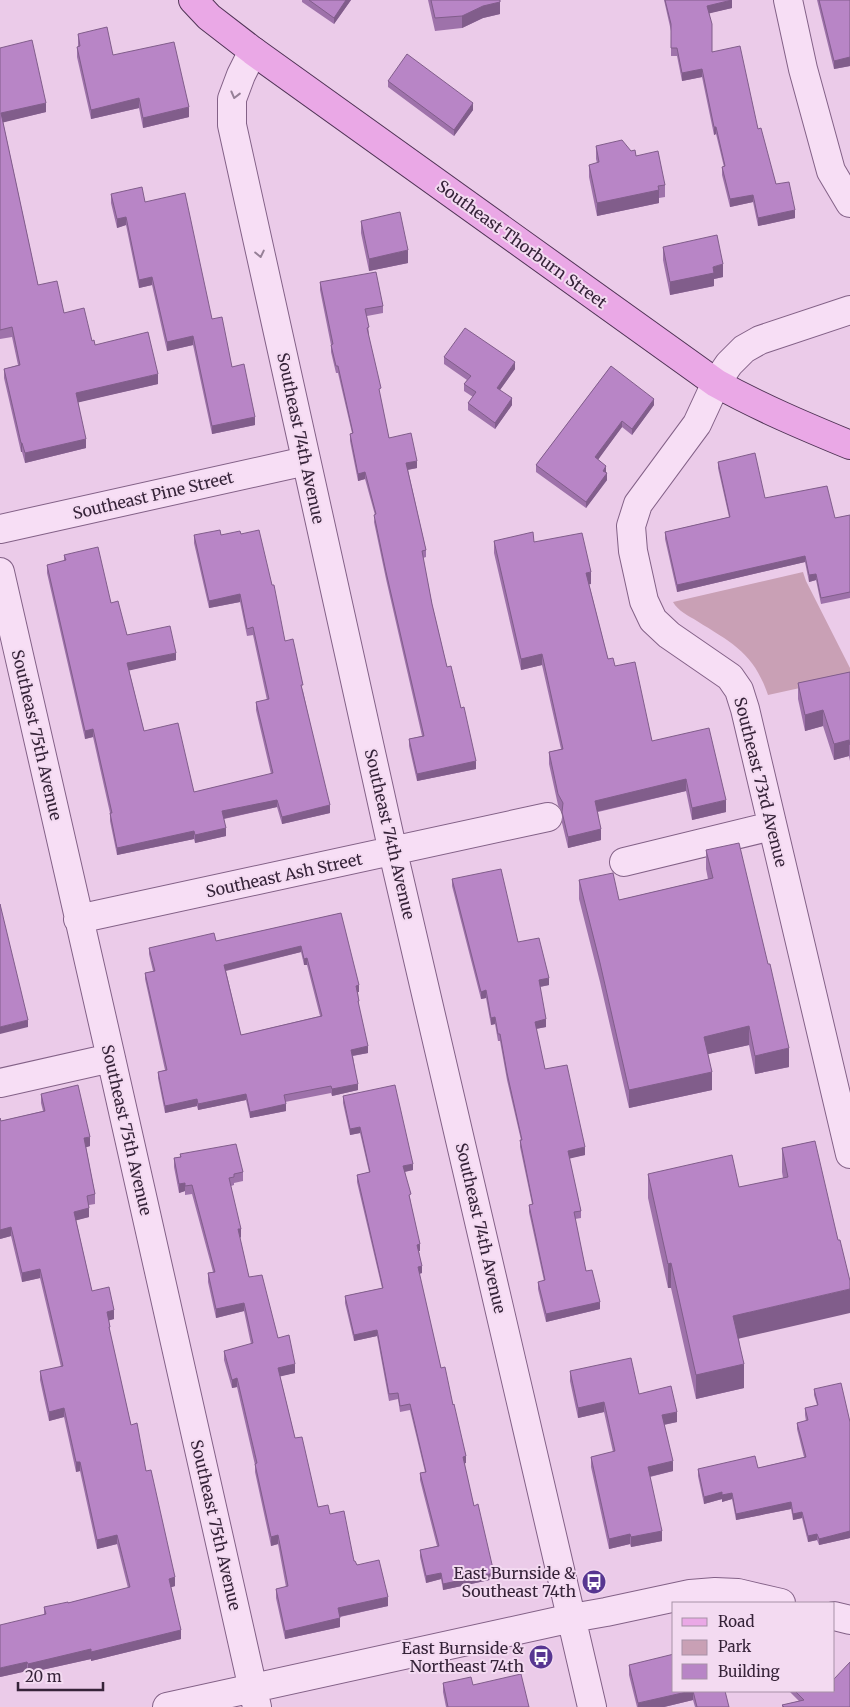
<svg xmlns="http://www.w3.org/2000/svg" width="850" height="1707" viewBox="0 0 850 1707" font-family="Merriweather,serif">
  <rect width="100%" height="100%" fill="#ebcbe9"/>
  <path fill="#c9a0b5" d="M803,572l3,9 44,87v9l-82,18c-14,-42 -36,-52 -71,-74 -8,-5 -19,-10 -24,-19z"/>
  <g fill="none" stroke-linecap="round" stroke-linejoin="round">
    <defs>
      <path id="minor" d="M788,0l15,69 28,102 19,32
        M253,51l-12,24 -9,24v26l161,727 199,855
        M850,310l-90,30 -16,9 -15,15 -13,19 -19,41 -59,80 -7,22 2,25 11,50 9,19 16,15 61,42 9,13 6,19 105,445
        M0,529l306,-68
        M0,572l111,486 146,649
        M624,862l148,-36
        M78,919l470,-102
        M0,1083l111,-25
        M834,1616l16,4
        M167,1707l405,-89 34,-6 84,-18 25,-2 23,1 43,10"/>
      <path id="major" d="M193,0l16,17 44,34 463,332c43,24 88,43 134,62"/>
    </defs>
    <use href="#minor" stroke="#836187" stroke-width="30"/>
    <use href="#major" stroke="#503456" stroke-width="30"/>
    <use href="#minor" stroke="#f7def5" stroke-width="28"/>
    <use href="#major" stroke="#eaa8e6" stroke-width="28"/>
  </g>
  <path fill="#9e72aa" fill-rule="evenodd" d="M302,0h49l-17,24 -32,-22z
    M428,0h72v14l-17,4 -21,10 -27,3z
    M664,0h68v8l-23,5 3,39 46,77 18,55 19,34 -37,8 -5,-24 -23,5 -8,-32v-8h2l-8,-33 -2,1 -12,-58 -20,4 -5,-25h-6v-25z
    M817,0h33v66l-16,3z
    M78,34l35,21 76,62 -46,11 -4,-20 -48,11 -14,-62v-10h1z
    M0,48l46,64 -43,10 35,163 57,60 63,39 -80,18 8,46 -61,15 -3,-11h-1l-17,-74v-9l14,-4 -6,-28 -12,2z
    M388,81l85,29 -19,26 -66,-49z
    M596,146l35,5 34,34v12l-6,1v5l-62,13 -8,-39v-12l8,-2 -1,-4z
    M111,194l34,8 67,117 20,48 23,58 -43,9 -19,-89 -26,6 -15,-66 -13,3 -13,-63 -9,3 -6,-25z
    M361,221l47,42 -39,8 -8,-38z
    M663,247l60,30 -9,2v7l-44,9 -7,-35z
    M320,282l63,24v7l-16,3 2,18 -1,1 12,61 9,42 28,30 -9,2 18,80v7l-3,1 9,46 15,63 14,41 15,61 -59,12 -8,-35v-7l13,-3 -36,-157 -12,-57 1,-7 -10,-36 -7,2 -8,-40v-7l2,-1 -14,-60h-2l-5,-21v-7l-11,-55z
    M444,357l71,12 -15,21 12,15 -17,24 -27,-19v-7l5,-6 -9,-6v-7l3,-4 -23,-16z
    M611,366l43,39 -22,30 -10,-8 -24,32 9,21 -21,28 -50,-36v-7z
    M718,462l47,36 70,20 15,-3v83l-29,6 -5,-24 -7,2 -4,-20 -128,30 -12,-53v-7l64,-15 -11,-49z
    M194,535h27l64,106 18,50 27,122 -48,11 -5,-17 -53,12 2,17 -31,7 -1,-4 -77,16 -7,-34v-8l-17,-76 -8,2 -38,-166v-8l17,-4v-6l47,48 16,32 49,25 -47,10 15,61 50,61 77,-18 -15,-64v-8l11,-2 -14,-65 -6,1 -7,-34 -31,6 -15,-65z
    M494,541l40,1 57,42h-2l19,75 7,7 37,75 74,71 -34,8 -6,-29 -88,21 3,28 -33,8 -6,-25v-11l-4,-7 -9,-41v-12l12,-3 -19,-84 -21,5 -27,-117z
    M850,672v89l-1,-5 -15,4 -11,-34 -18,5 -7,-32v-16z
    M706,850l83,217 -34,7 -6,-29 -41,9 4,36 -83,18 -29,-126 -21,-83v-19l40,20 89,-21 -2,-10z
    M452,879l66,63 31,43 -9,2 6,40 -10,2 9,40 40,86 -16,3 12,53v7l-6,1 11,52 14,38 -54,13 -8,-33v-7l6,-1 -15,-69v-7l3,-1 -12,-57v-7h1l-14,-60 -7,-39h-2l-3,-17 -4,1 -5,-27 -5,1 -29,-113z
    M341,913l18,79h-1l1,15 9,46 -15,3 5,34 -26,6 -1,-3 -46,9 1,9 -36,7 -4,-18 -48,10 -1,-4 -32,7 -7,-35v-6l7,-2 -20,-91v-6l8,-2 -4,-17v-6l67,-7zM301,952l3,13h3l13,51 -79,19 -15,-64z
    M41,1094l49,52 -4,1 9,47v10l-6,1v12l-13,3 16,71 22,28 -5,1 1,13 21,92 15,46 29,115 -4,1 10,52 -90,22v-2l-63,14 -1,-2 -27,6 44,-63v-7l24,-4 60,-15 -11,-44 -20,5 -17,-78 -4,1 -12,-55 -15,4 -9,-41v-9l21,-4 -21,-89 -18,4 -11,-46 -11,3v-121l1,3 42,-10 -2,-8z
    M343,1096l70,74 -8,2 15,79h-1l3,22 -3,1 22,94 12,37 13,58h-2l10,43 20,73 -51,11 -2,-11 -15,4 -6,-26v-7l17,-4 -17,-66v-7l5,-1 -15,-62 -10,2 -2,-13 -9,2 -12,-65 -23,5 -9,-38v-7l37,-8 -25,-106v-7l12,-3 -9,-39 -10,2 -7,-32z
    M815,1141l-76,198 5,49 -48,11 -25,-111h-3l-20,-90v-24l91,13 44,-9 -1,-6v-24z
    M180,1154l63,18v9l-9,2v2l-3,1 10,51 -1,1 9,39 29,61 17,35 -15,3 15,62 23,69 12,7 24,47 34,45 -48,11v10l-55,12 -9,-41v-9l10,-2 -8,-43 -7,2 -16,-74v-7l-18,-78 -5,1 -8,-28v-9l27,-7 -7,-33 -28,7 -8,-36v-9l5,-1 -21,-78 -7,1v-4l-6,2 -5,-26v-9l6,-1z
    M570,1371l69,23 38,28 -13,3 9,46 -23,6 12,64 -31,6 -1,-3 -21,5 -18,-82v-10l22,-5 -9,-40 -26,6 -8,-37z
    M814,1389l36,33v116l-31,7 -2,-5 -9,2 -6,-24 -9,2 -2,-11 -55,11 -4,-21 -10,3v-3l-18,5 -6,-28v-7l60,-1 46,-11 -7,-28v-6l9,-2 -1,-6v-7l12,-3 -3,-10z
    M629,1665l86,26 14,16h-34l-2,-7 -29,7h-27l-8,-32z
    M443,1683l30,2 56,22h-83l-3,-15z
    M790,1691h44l16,16h-68v-2l17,-4 -9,-9z"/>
  <path fill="#815d8b" d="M346,0h5l-17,24v-6z
    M732,0v8l-25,6v-8z
    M500,2v12l-17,4 -21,10v-12l21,-10z
    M850,57v9l-16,3v-8z
    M702,69v8l-20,4v-8z
    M139,98v10l-48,11v-9z
    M46,103v9l-45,11v-10z
    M473,103v7l-19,26v-6z
    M189,107v10l-46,11v-10z
    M714,127h2v7l-2,1z
    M659,190v13l-62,13v-13z
    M753,195v7l-23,5v-8z
    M795,210v8l-37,8v-8z
    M126,217v8l-9,3v-9z
    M408,250v13l-39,8v-12z
    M723,264v13l-9,2v7l-44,9v-13l43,-15z
    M152,277v8l-13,3v-8z
    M193,336v9l-26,6v-9z
    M515,362v7l-18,25v-6z
    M158,374v10l-82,19v-10z
    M512,398v7l-17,24v-6z
    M654,399v6l-22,30v-6z
    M255,417v8l-43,9v-8z
    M622,421v6l-27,37v-7z
    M86,439v9l-61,15v-10z
    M21,443h1v9h-1z
    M417,461v7l-11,2v-7z
    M606,466v6l-3,5v-6z
    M365,472v7l-7,2v-7z
    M607,473v7l-21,28v-6z
    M805,556v6l-128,30v-7z
    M591,572v12l-5,1v-12z
    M816,574v6l-7,2v-7z
    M240,594v8l-31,6v-7z
    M176,653v7l-49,11v-8z
    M542,654v11l-21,5v-11z
    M823,710v16l-18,5v-16z
    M93,729v8l-8,2v-8z
    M849,740v16l-15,4v-16z
    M476,761v8l-59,12v-7z
    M686,779v12l-91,21v-11z
    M277,800v7l-55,12v-8z
    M726,800v12l-34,8v-12z
    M330,805v8l-48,11v-7z
    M226,828v8l-31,7v-8z
    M601,829v11l-33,8v-11z
    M194,831v8l-77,16v-7z
    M301,946v6l-77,19v-6z
    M307,958v7h-3v-6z
    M549,978v7l-10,2v-7z
    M359,985v7h-3v-6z
    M486,990v8l-5,1v-7z
    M495,1017v7l-4,1v-7z
    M546,1019v8l-11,2v-7z
    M28,1020v7l-28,7v-7z
    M749,1026v19l-45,10v-18z
    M368,1046v7l-17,3v-6z
    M789,1048v19l-34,7v-18z
    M712,1072v18l-83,18v-18z
    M358,1084v6l-26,6v-7z
    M246,1094v6l-48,10v-6z
    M197,1099v7l-32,7v-7z
    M286,1104v7l-36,7v-6z
    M360,1127v6l-10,2v-6z
    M90,1137v9l-6,2v-10z
    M585,1147v8l-17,4v-8z
    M413,1164v6l-10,2v-6z
    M185,1183v8l-6,2v-9z
    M89,1208v9l-15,4v-9z
    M11,1227v9l-11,3v-9z
    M238,1229h3v8l-3,1z
    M420,1244v7h-3v-6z
    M671,1263v25h-3v-24z
    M422,1266v7l-4,1v-7z
    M40,1269v9l-18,4v-9z
    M850,1289v24l-117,27v-24z
    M600,1302v7l-54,13v-8z
    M244,1303v8l-28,7v-9z
    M114,1310v9l-7,2v-9z
    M377,1330v6l-23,5v-6z
    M295,1364v9l-17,4v-9z
    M744,1364v24l-48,11v-24z
    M237,1378v9l-5,1v-8z
    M604,1402v10l-26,6v-10z
    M64,1408v9l-15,4v-9z
    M677,1412v10l-15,3v-10z
    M466,1456v7l-3,1v-7z
    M673,1461v10l-25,6v-10z
    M76,1462h4v9l-4,1z
    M722,1492v7l-18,5v-7z
    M732,1493v6l-10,3v-7z
    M791,1502v7l-55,11v-6z
    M802,1512v6l-9,2v-6z
    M662,1531v10l-31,6v-10z
    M850,1531v7l-31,7v-6z
    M630,1534v10l-21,5v-10z
    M817,1534v6l-9,2v-6z
    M117,1535v9l-20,5v-9z
    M278,1535v9l-7,2v-9z
    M441,1573v6l-15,4v-7z
    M494,1573v6l-51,11v-6z
    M175,1577v9l-6,2v-9z
    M388,1597v9l-50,11v-9z
    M340,1618v9l-55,12v-8z
    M181,1630v9l-90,22v-9z
    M91,1649v10l-63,14v-9z
    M27,1662v9l-27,6v-9z
    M691,1691h2v9l-29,7h-26v-4z"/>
  <path fill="#b885c6" stroke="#815d8b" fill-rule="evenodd" d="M309,0h37l-12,18z
    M431,0h69v2l-17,4 -21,10 -27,2z
    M665,0h67l-25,6 5,18v28l28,-6 18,83 3,-1 15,56 13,-2 6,28 -37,8 -5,-23 -23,4 -8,-32 3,-1 -9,-39h-2l-12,-58 -20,4 -5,-25h-6v-24z
    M819,0h31v57l-16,4z
    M107,27l6,28 61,-13 15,65 -46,11 -4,-20 -48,12 -14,-63 3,-1 -2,-12z
    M32,40l14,63 -45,10 37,172 19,-4 7,32 20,-5 8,33 2,-1 1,5 53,-13 10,42 -82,19 10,46 -61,14 -3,-10h-1l-17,-74 16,-4 -8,-38 -12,3v-282z
    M407,54l66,49 -19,27 -66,-49z
    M622,140l9,11 4,-1 1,6 22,-5 7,34 -7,1 1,4 -62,13 -8,-38 10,-3 -3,-16z
    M142,187l3,15 40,-9 27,126 10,-2 10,50 12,-3 11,53 -43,9 -19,-90 -26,6 -15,-65 -13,3 -13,-63 -9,2 -6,-25z
    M400,212l8,38 -39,9 -8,-38z
    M717,235l6,29 -10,3 1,6 -44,9 -7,-35z
    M376,272l7,34 -18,3 4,18 -2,1 14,60 -2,1 10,49 22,-5 6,28 -11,2 20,87 -4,1 10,53 15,63 4,-1 10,42 3,-1 12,54 -59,13 -8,-35 15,-3 -38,-164 -12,-57 2,-1 -11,-42 -7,2 -8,-40 3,-1 -15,-67h-2l-5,-21 2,-1 -13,-62z
    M465,328l50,34 -18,26 15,10 -17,25 -27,-20 8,-11 -12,-8 7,-8 -27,-19z
    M611,366l43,33 -22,30 -10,-8 -27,36 11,9 -3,5 4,2 -21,29 -50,-37z
    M755,453l10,45 62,-12 8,32 15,-3v77l-29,6 -5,-24 -7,1 -4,-19 -128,29 -12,-53 65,-15 -12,-55z
    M220,530l1,5 19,-4 1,3 18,-4 13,55h2l11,56 8,-2 10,46h-2l29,120 -48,12 -5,-17 -55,11 4,17 -31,7 -1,-4 -77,17 -7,-35h2l-19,-84 -8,2 -38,-166 19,-5 -2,-5 34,-8 13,56 7,-2 9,34 43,-9 6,27 -49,10 17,68 34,-8 16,69 79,-19 -17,-71 13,-3 -16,-72 -6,2 -7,-35 -31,7 -15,-66z
    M533,532l1,10 48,-9 9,39 -5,1 22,86 5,-1 2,8 20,-4 17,79 57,-13 17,72 -34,8 -6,-29 -91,22 6,28 -33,8 -6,-25 1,-9 -5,-9 -9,-42 14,-3 -21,-95 -21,5 -27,-118z
    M850,672v73l-1,-5 -15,4 -11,-34 -18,5 -7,-32z
    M739,843l29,121h2l19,84 -34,8 -6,-30 -45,11 8,35 -83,18 -29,-127 -21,-83 34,-7 6,27 94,-22 -7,-28z
    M501,869l17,73 21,-4 10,40 -10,2 7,39 -11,3 10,47 22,-4 18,82 -17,4 13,60 -7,1 12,59 6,-1 8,32 -54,12 -8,-32 7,-2 -16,-75 4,-1 -13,-64h2l-15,-67 -7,-39h-2l-3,-17 -4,1 -5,-28 -5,2 -29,-113z
    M0,904l28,116 -28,7z
    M341,913l18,72 -3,1 3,15h-1l10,45 -17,4 7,34 -26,5 -1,-3 -47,9 2,9 -36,8 -4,-18 -48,10 -1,-5 -32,7 -7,-34 9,-2 -22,-97 10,-2 -6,-23 65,-15 2,8zM301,946l3,13 3,-1 15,58 -81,19 -17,-70z
    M78,1085l12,52 -6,1 11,56 -8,2 2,12 -15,4 18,79 17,-4 5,23 -7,2 3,15h-1l22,98 6,-2 9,48 5,-1 24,107 -6,2 12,51 -90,22v-3l-63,15 -1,-2 -27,6v-43l46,-11 -2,-7 24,-5v1l62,-16 -13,-52 -20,5 -17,-78h-4l-12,-54 -15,4 -9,-41 23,-5 -23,-97 -18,4 -11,-46 -11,3v-112l1,3 44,-10 -4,-17z
    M395,1085l18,79 -10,2 8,28 -2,1 11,49 -3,1 5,21 -4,1 23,101 4,-1 8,38 1,-1 12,52 -3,1 11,49 4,-2 16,69 -51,11 -2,-11 -15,3 -6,-26 19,-4 -19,-73 6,-1 -16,-68 -10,2 -2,-13 -9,1 -12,-64 -23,5 -9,-39 38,-8 -26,-113 13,-3 -10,-45 -10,2 -7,-33z
    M815,1141l23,99h2l10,41v8l-117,27 11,48 -48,11 -25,-112 -3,1 -20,-90 84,-19 7,32 49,-10 -6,-29z
    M236,1144l7,28 -9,2v3l-5,1 12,51h-3l11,48 13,-2 16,63 11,-3 6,29 -17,4 17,70 7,-1 16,70 10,-2 2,9 14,-3 10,50h1l2,4 22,-5 9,37 -50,11 2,10 -55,13 -9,-42 12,-3 -10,-51 -7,2 -16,-73 2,-1 -20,-85 -5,2 -8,-29 29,-8 -9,-40 -28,6 -8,-36 7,-1 -23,-87 -7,1v-3l-6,1 -5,-26 7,-1 -1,-3z
    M631,1358l8,36 32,-8 6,26 -15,3 11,46 -25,6 14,64 -31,6 -1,-3 -21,5 -18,-82 24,-6 -11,-49 -26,6 -8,-37z
    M841,1383l9,39v109l-31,8 -2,-5 -9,2 -6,-24 -9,2 -2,-12 -55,12 -4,-21 -10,2v-3l-18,5 -6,-28 57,-13 3,12 48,-11 -9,-34 11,-3 -3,-12 13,-3 -4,-16z
    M674,1654v37h17l-53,12 -9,-38z
    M850,1662v45h-66l-2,-2 22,-5 -9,-9h39v-12z
    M521,1674l8,33h-81l-5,-24 28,-6 2,8z
    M693,1691h32l4,16h-32z"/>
  <defs><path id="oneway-chevron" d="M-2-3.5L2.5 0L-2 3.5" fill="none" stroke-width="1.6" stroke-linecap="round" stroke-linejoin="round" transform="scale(1.25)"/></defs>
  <g stroke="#968097">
    <use href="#oneway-chevron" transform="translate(235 95) rotate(104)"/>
    <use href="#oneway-chevron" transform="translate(260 254) rotate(78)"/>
  </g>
  <defs>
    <symbol id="bus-disc" viewBox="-11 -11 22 22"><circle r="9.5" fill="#573691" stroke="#f3daf1"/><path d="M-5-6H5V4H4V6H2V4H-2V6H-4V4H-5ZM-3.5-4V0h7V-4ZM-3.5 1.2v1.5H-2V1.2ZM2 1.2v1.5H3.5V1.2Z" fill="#fff"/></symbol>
  </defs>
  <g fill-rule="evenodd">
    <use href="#bus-disc" x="580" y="1568" width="28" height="28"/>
    <use href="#bus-disc" x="527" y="1643" width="28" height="28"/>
  </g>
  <g text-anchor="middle" stroke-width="4" stroke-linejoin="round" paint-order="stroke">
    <g font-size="16" fill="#362339" stroke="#f3daf1">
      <text transform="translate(522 244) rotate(36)" y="6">Southeast Thorburn Street</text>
      <text transform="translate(301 438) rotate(78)" y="6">Southeast 74th Avenue</text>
      <text transform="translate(153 495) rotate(-13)" y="6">Southeast Pine Street</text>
      <text transform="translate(37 735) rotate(77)" y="6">Southeast 75th Avenue</text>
      <text transform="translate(761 782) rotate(76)" y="6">Southeast 73rd Avenue</text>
      <text transform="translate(390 834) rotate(77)" y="6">Southeast 74th Avenue</text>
      <text transform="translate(284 875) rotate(-12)" y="6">Southeast Ash Street</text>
      <text transform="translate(127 1130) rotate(77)" y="6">Southeast 75th Avenue</text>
      <text transform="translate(481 1228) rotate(77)" y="6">Southeast 74th Avenue</text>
      <text transform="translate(216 1525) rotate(77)" y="6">Southeast 75th Avenue</text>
    </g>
    <g font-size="16" fill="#362339" stroke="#f3daf1" text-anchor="end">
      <text x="576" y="1579">East Burnside &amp;<tspan x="576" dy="18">Southeast 74th</tspan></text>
      <text x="524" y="1654">East Burnside &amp;<tspan x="524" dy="18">Northeast 74th</tspan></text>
    </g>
  </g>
  <rect x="672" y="1602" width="162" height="90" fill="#f3daf1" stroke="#a791a7"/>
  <rect x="682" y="1618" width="25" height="8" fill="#eaa8e6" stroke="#a791a7"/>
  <text x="718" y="1627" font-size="15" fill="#362339">Road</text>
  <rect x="682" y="1640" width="25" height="15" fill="#c9a0b5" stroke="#a791a7"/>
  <text x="718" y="1652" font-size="15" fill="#362339">Park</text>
  <rect x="682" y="1664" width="25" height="15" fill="#b885c6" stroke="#a791a7"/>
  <text x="718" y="1677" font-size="15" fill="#362339">Building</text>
  <path d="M18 1682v8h85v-8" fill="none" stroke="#362339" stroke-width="2.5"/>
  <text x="25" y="1682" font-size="15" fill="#362339" stroke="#f3daf1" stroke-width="4" paint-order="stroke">20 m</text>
</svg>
